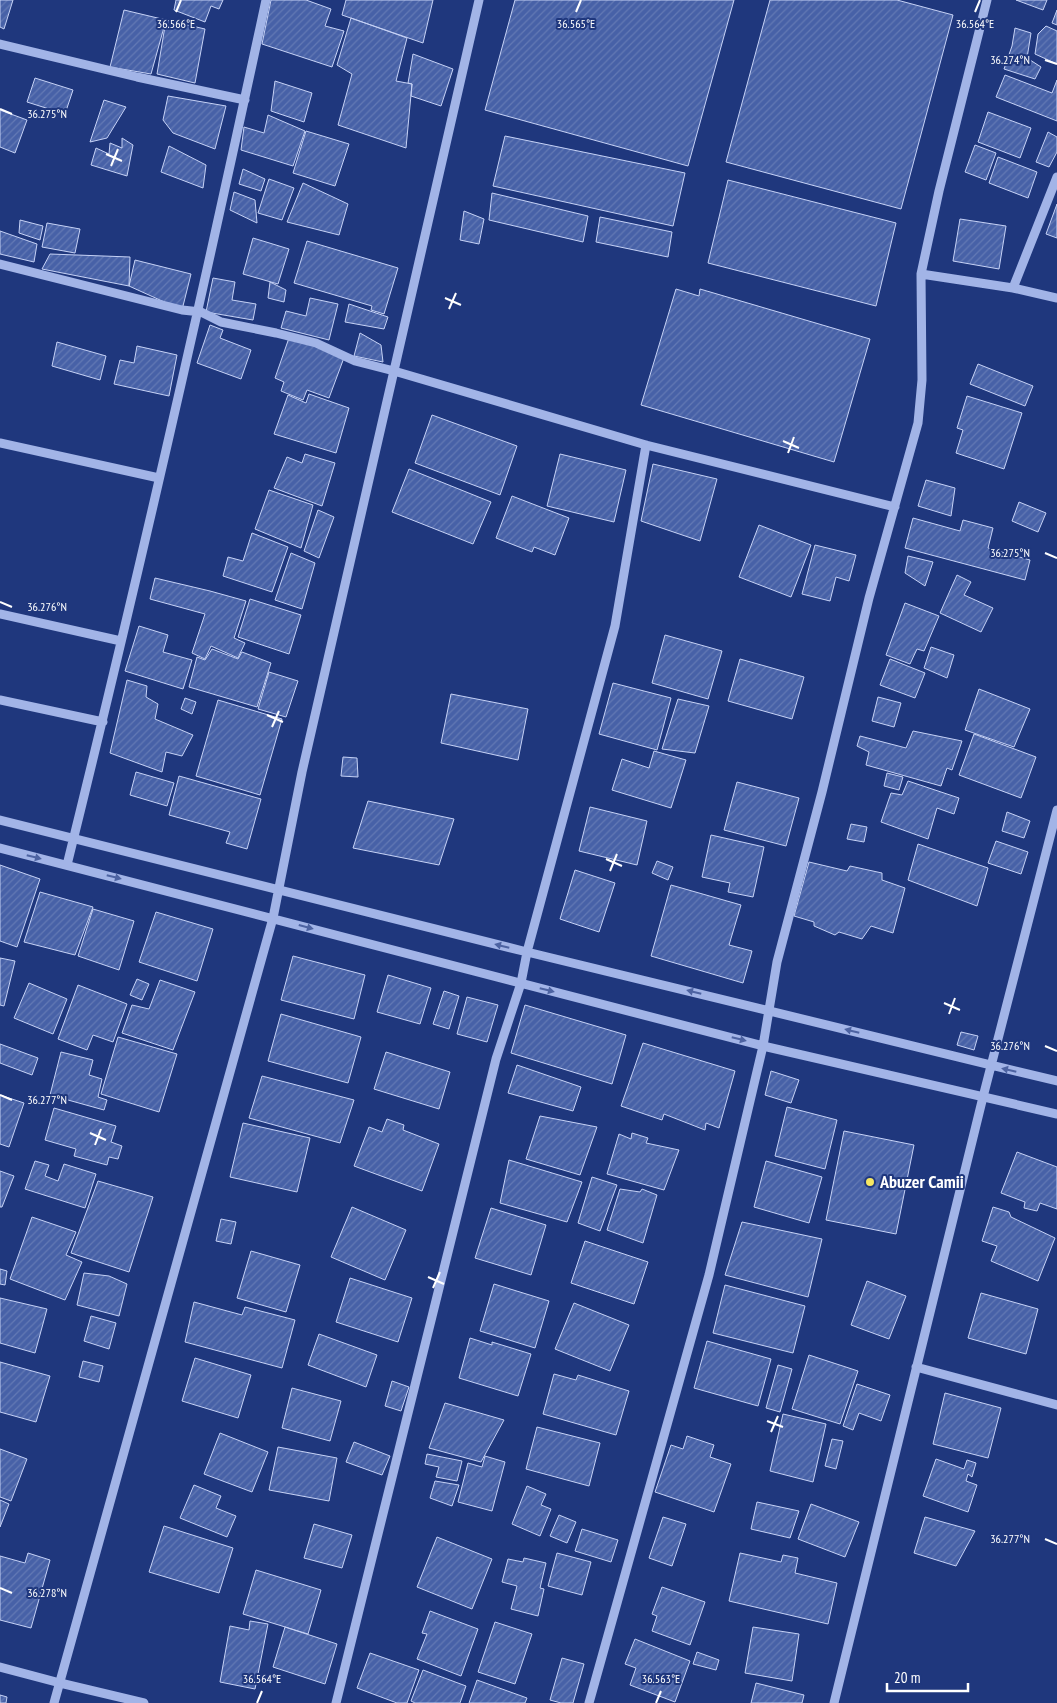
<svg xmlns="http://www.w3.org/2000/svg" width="1057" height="1703" viewBox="0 0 1057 1703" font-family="'PT Sans Narrow',sans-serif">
  <defs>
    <pattern id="building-hatch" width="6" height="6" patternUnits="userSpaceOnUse" patternTransform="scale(1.25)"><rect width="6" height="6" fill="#4761a7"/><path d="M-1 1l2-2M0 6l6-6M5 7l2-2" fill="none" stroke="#6379b4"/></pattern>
  </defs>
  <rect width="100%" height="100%" fill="#1f377d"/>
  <path fill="url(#building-hatch)" stroke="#c6d2f6" d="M0,0h13l-9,29 -4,-2z
    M176,0h47l-4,9 -8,-3 -6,16 -31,-12z
    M271,0h35l25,9 -6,17 19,5 -12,36 -70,-23z
    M346,0h87l-10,43 -81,-28z
    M515,0h219l-46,166 -203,-56z
    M770,0h127l56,15 -52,194 -175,-47z
    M1016,0h31l-4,10z
    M124,10l42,10 -15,54 -41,-7z
    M1057,10v15l-5,-2z
    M351,18l56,20 -11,43 16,3 -6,64 -68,-23 14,-51 -15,-9z
    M166,20l39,9 -10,54 -38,-9z
    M1046,26l11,5v33l-22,-10 3,-20z
    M1015,28l16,5 -4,25 14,9 -6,12 -31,-10 8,-23z
    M413,54l40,15 -12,37 -30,-10 1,-12 -4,-1z
    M1005,75l47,18 5,-13v41l-61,-24z
    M35,78l38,12 -8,24 -38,-12z
    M275,81l37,12 -8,29 -33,-11z
    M168,96l58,10 -11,43 -42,-16 -10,-13z
    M104,100l22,7 -19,31 -17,4z
    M0,110l27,10 -12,33 -15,-6z
    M988,112l43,16 -11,30 -42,-16z
    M268,115l37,16 -12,35 -52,-16 3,-23 20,6z
    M306,131l43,13 -14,42 -42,-13z
    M1048,132l9,5v15l-8,15 -13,-5z
    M505,136l180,37 -12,53 -180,-40z
    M122,138l11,7 -6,31 -36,-11 5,-17 13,6 1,-11 12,5z
    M975,145l21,8 -10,27 -21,-8z
    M169,146l37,19 -3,23 -42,-16z
    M998,157l39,15 -9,26 -39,-15z
    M243,169l22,10 -4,12 -22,-7z
    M269,179l25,9 -12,32 -24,-7z
    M728,180l168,43 -20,83 -168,-43z
    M303,183l45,21 -9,31 -52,-13z
    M234,192l21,8 2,23 -27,-13z
    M492,193l96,23 -5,26 -94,-22z
    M1057,204v34l-11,-4z
    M464,211l20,8 -5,25 -19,-4z
    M600,217l72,15 -4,25 -72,-15z
    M960,219l46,7 -7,43 -46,-8z
    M20,220l23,6 -3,14 -21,-7z
    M47,223l33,6 -5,24 -33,-6z
    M0,231l37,13 -3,18 -34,-8z
    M253,238l36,11 -11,35 -35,-10z
    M307,241l91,27 -14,46 -13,-4 1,-4 -78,-23z
    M50,254l80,3 -1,29 -87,-17z
    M135,260l56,14 -9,36 -53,-24z
    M213,278l22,4 -3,18 24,4 -3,16 -47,-8z
    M270,282l16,8 -2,12 -16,-4z
    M676,289l23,7 1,-7 170,50 -36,123 -193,-57z
    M310,298l28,6 -9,36 -48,-12 5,-17 20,5z
    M349,304l39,13 -4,12 -39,-7z
    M210,325l13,5 -3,8 31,12 -10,29 -44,-16z
    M360,333l21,12 2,17 -29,-6z
    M290,335l55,20 -16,43 -22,-8 -4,10 -22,-9 3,-9 -9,-4z
    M57,342l49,14 -6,24 -48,-14z
    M137,346l40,9 -8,41 -55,-12 6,-24 14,3z
    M978,364l55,22 -8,20 -55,-22z
    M309,394l40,14 -13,45 -62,-19 14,-39 18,8z
    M967,396l55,17 -18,56 -48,-16 7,-23 -6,-2z
    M432,415l85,31 -17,49 -85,-32z
    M305,454l30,9 -13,43 -48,-18 13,-31 15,6z
    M560,454l66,16 -12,52 -67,-16z
    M653,464l64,15 -17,62 -59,-20z
    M409,469l82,33 -18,42 -81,-32z
    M926,480l29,8 -4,28 -33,-10z
    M269,490l44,15 -12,43 -46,-19z
    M512,496l57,22 -14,37 -21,-8 -2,5 -36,-14z
    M1019,502l27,11 -8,19 -26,-11z
    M318,510l16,7 -15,41 -15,-7z
    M913,518l47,13 3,-11 30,8 -5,20 42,12 -5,20 -120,-32z
    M759,525l52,20 -20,52 -52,-20z
    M252,533l36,14 -16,45 -49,-16 5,-19 15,4z
    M815,545l41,10 -7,26 -13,-4 -6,24 -28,-7z
    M291,553l24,10 -13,46 -27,-9z
    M908,556l25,6 -8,24 -20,-13z
    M957,575l14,7 -7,13 29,13 -12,24 -41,-19z
    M155,578l55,13 36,10 -12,37 11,5 -7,15 -27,-12 -6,13 -13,-6 13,-39 -55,-15z
    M250,599l51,16 -12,39 -51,-17z
    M905,603l34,13 -15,35 -7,-2 -7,15 -24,-9z
    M139,626l29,9 -5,17 29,8 -9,29 -58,-18z
    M665,635l57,16 -14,48 -56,-16z
    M931,647l23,8 -7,23 -23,-10z
    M212,649l26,10 4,-7 29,11 -14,44 -68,-20 8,-30 8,3z
    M740,659l64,18 -12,42 -64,-18z
    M890,659l35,14 -10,25 -35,-13z
    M269,672l29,9 -12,36 -28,-8z
    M127,680l20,6 -1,11 12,7 -3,15 38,16 -11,21 -16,-4 -4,20 -52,-19z
    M613,683l58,15 -14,52 -58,-16z
    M979,689l51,20 -16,38 -49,-17z
    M451,694l77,15 -10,51 -77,-17z
    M878,697l23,6 -7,24 -22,-6z
    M185,698l11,4 -4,12 -11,-5z
    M678,699l31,7 -14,47 -33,-4z
    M218,700l64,19 -22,76 -64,-19z
    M913,731l49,10 -10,29 -5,-2 -6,18 -75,-21 3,-13 -12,-6 3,-10 46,12z
    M974,734l62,23 -15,41 -62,-23z
    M654,751l32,9 -15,48 -59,-18 10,-31 27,9z
    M343,757l14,1 1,19 -17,-1z
    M136,772l38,11 -7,23 -37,-11z
    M887,773l16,4 -4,13 -15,-4z
    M179,776l82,23 -14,50 -21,-6 4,-11 -61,-17z
    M908,781l51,17 -5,16 -17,-6 -9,31 -47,-17 10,-29 11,2z
    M737,782l62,16 -13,48 -62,-16z
    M368,801l86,18 -15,46 -86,-17z
    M590,807l57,14 -10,44 -58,-14z
    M1007,812l23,9 -6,17 -22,-7z
    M851,824l16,3 -3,15 -17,-3z
    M711,835l53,12 -11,50 -25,-5 2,-9 -28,-6z
    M996,841l32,11 -7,22 -33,-11z
    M918,844l70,24 -11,38 -69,-26z
    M657,861l16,6 -5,13 -16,-7z
    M809,862l38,9 3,-5 32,7v7l23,8 -12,45 -22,-7 -9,13 -23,-7 -4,3 -21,-9v-4l-20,-6z
    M0,865l40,14 -23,68 -17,-6z
    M575,870l40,13 -16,49 -39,-13z
    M671,885l70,20 -12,40 23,6 -9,32 -92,-27z
    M40,892l53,15 -18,48 -51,-13z
    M93,909l41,12 -15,49 -41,-14z
    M156,912l57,17 -16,52 -58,-19z
    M293,956l72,19 -11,44 -73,-19z
    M0,958l15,3 -11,45 -4,-1z
    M388,975l43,13 -11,36 -43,-12z
    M137,979l12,5 -7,16 -12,-5z
    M160,980l35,12 -22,58 -51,-17 10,-28 17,4z
    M29,983l38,16 -14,35 -39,-16z
    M78,985l49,19 -14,38 -20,-7 -6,15 -29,-11z
    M444,991l15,5 -10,33 -16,-5z
    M467,997l31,8 -11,37 -30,-8z
    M525,1005l101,30 -14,49 -101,-31z
    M281,1014l80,23 -13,46 -80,-22z
    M961,1032l17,4 -4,14 -17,-5z
    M118,1037l59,17 -18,58 -58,-18z
    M643,1043l92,28 -16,57 -13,-5 -1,7 -41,-16 -2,6 -41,-14z
    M0,1044l38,14 -6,17 -32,-12z
    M61,1052l32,8 -4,15 13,4 -4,18 9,3 -3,10 -54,-15z
    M386,1052l64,20 -11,37 -65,-20z
    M517,1065l64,22 -8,24 -65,-18z
    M771,1071l28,9 -8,23 -26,-8z
    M262,1076l92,24 -14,43 -91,-25z
    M0,1095l24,8 -15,44 -9,-3z
    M787,1107l50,13 -12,49 -50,-13z
    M54,1108l62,18 -5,16 11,4 -4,13 -9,-2 -2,8 -33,-9 2,-7 -31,-9z
    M540,1116l57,11 -17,48 -54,-16z
    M387,1119l17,6 -1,5 36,14 -17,47 -68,-25 15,-39 13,5z
    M243,1123l67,15 -13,54 -67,-15z
    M844,1131l70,14 -18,89 -70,-14z
    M632,1133l16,5 -2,5 33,7 -15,40 -57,-16 12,-40 12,5z
    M1017,1152l40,15v42l-17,-6 -3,8 -13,-3 1,-6 -24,-9z
    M509,1160l73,22 -15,40 -67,-19z
    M35,1161l14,4 -4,11 13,5 6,-17 32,10 -11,34 -60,-19z
    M766,1161l56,16 -13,46 -55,-16z
    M0,1171l14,5 -12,31h-2z
    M592,1177l25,8 -17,46 -22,-8z
    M98,1181l55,16 -24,75 -58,-19z
    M620,1189l20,3 2,-3 15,6 -14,48 -36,-13z
    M352,1207l54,23 -21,50 -54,-23z
    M993,1207l16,5 2,5 44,21 -17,43 -47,-20 6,-15 -15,-5z
    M491,1208l55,17 -15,50 -56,-17z
    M32,1217l44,15 -10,23 16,7 -17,38 -55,-21z
    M221,1219l15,3 -5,22 -15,-3z
    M742,1222l80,17 -14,58 -83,-22z
    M585,1241l63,21 -14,42 -63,-21z
    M251,1251l49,14 -14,47 -49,-14z
    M0,1269l7,2 -2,14 -5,-1z
    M84,1273l25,3 18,8 -8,32 -42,-11z
    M350,1278l62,20 -14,44 -62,-20z
    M867,1281l39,15 -17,43 -38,-14z
    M494,1284l55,17 -14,47 -55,-17z
    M725,1285l80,21 -12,47 -80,-20z
    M981,1293l57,16 -12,45 -58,-16z
    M0,1298l47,11 -12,44 -35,-10z
    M194,1302l48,13 3,-8 50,13 -13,48 -97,-26z
    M574,1303l55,22 -19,46 -55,-22z
    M91,1316l25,7 -7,26 -25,-8z
    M319,1334l58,21 -11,32 -58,-22z
    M470,1338l22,7v-3l39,12 -13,42 -59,-18z
    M707,1341l64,18 -13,47 -64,-18z
    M809,1355l49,16 -18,53 -48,-15z
    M195,1358l56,17 -13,43 -56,-17z
    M83,1361l20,5 -4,16 -20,-5z
    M0,1362l50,14 -14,46 -36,-10z
    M778,1365l14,4 -12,43 -14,-4z
    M554,1374l22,6 2,-5 51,16 -13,44 -73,-21z
    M392,1381l17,6 -8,24 -16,-5z
    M857,1384l33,11 -9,26 -22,-8 -6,17 -10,-4z
    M292,1388l49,13 -11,40 -48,-13z
    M945,1393l56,15 -13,50 -55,-14z
    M445,1403l59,17 -23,42 -52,-14z
    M783,1414l43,10 -13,58 -43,-11z
    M537,1427l63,16 -11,43 -63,-17z
    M220,1433l48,19 -16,40 -48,-18z
    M687,1436l27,9 -4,12 21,7 -17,48 -59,-20 16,-47 12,4z
    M832,1439l11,2 -7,28 -11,-3z
    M354,1442l36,14 -8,19 -36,-13z
    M278,1447l59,11 -8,43 -60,-11z
    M0,1449l27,10 -16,42 -11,-4z
    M427,1454l35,7 -5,20 -21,-4 3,-10 -14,-3z
    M485,1456l20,6 -13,49 -34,-9 10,-39 14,4z
    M936,1459l28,10 3,-9 9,3 -4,14 -4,-3 -2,7 11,4 -9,27 -45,-16z
    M435,1481l24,4 -7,21 -22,-8z
    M194,1485l27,11 -5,12 20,8 -9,21 -47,-19z
    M527,1486l19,8 -5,11 10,4 -11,27 -28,-12z
    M0,1500l9,4 -9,23z
    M757,1502l42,9 -9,27 -39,-9z
    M811,1504l48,18 -14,35 -47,-18z
    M559,1515l17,7 -9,21 -17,-7z
    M663,1517l23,7 -14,42 -23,-8z
    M925,1517l50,14 -19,35 -42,-13z
    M314,1524l38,11 -10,33 -38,-10z
    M164,1526l69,22 -14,45 -70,-21z
    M582,1529l36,11 -7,22 -36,-11z
    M437,1537l55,22 -20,50 -55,-22z
    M28,1553l22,7 -19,68 -31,-8v-64l25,7z
    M557,1553l34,9 -9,33 -34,-9z
    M740,1553l41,9 2,-7 15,3 -3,15 42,10 -9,41 -99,-23z
    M524,1558l22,5 -6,25 4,1 -6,27 -27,-7 6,-23 -15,-4 6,-23 15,3z
    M256,1570l65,20 -13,44 -65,-20z
    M662,1587l43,15 -15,43 -38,-14 5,-15 -5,-2z
    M430,1611l48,18 -17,47 -44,-17 10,-25 -5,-1z
    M250,1621l18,3 -13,65 -35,-7 10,-56 19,4z
    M495,1622l37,12 -17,50 -37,-12z
    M285,1627l52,17 -12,40 -52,-17z
    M753,1627l46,7 -7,47 -47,-8z
    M635,1639l55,22 -15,41 -45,-17 6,-17 -11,-4z
    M697,1652l22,8 -3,10 -23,-6z
    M370,1653l49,17 -12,33h-10l-40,-15z
    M562,1658l22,6 -11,39h-12l-11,-3z
    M423,1670l43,16 -6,17h-45l-4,-2z
    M477,1680l50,18 -2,5h-56z
    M756,1683l48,12 -2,8h-51z
    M0,1695l7,2 -1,6h-6z"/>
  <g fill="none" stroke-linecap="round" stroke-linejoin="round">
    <path stroke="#a2b4e7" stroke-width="9" d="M0,44l137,33 108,23
      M0,264l182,46 19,2 20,10 55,11 40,10 39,18 39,10 252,74 249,62
      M921,274l92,14 44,10
      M1013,288l44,-111
      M0,443l159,35
      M0,614l121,27
      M0,700l103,22
      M0,820l527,132 530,129
      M0,848l763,198 294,68
      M67,865c71,-287 137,-576 199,-865
      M916,1367l141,38
      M0,1667l60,16 84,20
      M54,1703l219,-785 29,-146 177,-772
      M336,1703l160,-644 25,-76 6,-31 88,-326 31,-181
      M589,1703l120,-428 54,-229 14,-84 45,-170 47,-194 49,-175 4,-43 -1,-106 18,-83 48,-191
      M834,1703l149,-606 74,-287"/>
  </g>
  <defs><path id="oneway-solid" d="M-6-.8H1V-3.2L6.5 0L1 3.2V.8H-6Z" transform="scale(1.25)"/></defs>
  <g fill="#4d63a2">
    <use href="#oneway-solid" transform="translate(34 857) rotate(14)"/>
    <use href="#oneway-solid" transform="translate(114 877) rotate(14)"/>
    <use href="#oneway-solid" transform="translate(306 927) rotate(15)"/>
    <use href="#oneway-solid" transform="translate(502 946) rotate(-166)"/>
    <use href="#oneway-solid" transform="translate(547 990) rotate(14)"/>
    <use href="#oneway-solid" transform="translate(694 992) rotate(-166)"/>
    <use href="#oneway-solid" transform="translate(852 1031) rotate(-166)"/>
    <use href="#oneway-solid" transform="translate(739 1039) rotate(14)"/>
    <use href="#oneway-solid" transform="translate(1009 1070) rotate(-167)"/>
  </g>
  <path fill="none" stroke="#fff" stroke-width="2" d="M176,12l5,-12M576,12l5,-12M975,12l5,-12M1045,60l12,4M0,109l12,5M106,154l16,7M111,166l7,-17M445,298l16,7M449,309l7,-16M783,441l16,7M788,453l6,-16M1045,553l12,5M0,602l12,5M267,715l16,7M272,727l7,-16M606,859l16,7M610,871l7,-17M944,1003l16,7M949,1014l6,-16M1045,1046l12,5M0,1095l12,5M90,1133l16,7M95,1145l6,-16M428,1277l16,7M433,1288l7,-16M767,1421l16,6M771,1432l7,-16M1045,1539l12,5M0,1588l12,5M257,1703l5,-12M656,1703l5,-12"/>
  <circle fill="#f5e662" stroke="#1f377d" stroke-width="2" cx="870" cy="1182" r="5"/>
  <g text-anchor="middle" stroke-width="4" stroke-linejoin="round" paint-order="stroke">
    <g font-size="18" font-weight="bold" fill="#fff" stroke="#1f377d" text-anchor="start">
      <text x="880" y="1188">Abuzer Camii</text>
    </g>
  </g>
  <g font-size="12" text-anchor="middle" fill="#fff" stroke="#1f377d" stroke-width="4" stroke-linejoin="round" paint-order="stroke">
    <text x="176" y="28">36.566°E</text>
    <text x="975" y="28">36.564°E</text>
    <text x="576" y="28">36.565°E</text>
    <text x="1010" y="64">36.274°N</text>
    <text x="47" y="118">36.275°N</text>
    <text x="1010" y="557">36.275°N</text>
    <text x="47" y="611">36.276°N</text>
    <text x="1010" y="1050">36.276°N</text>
    <text x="47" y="1104">36.277°N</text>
    <text x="1010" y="1543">36.277°N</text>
    <text x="47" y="1597">36.278°N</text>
    <text x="262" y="1683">36.564°E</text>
    <text x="661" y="1683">36.563°E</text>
  </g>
  <path d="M887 1683v8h81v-8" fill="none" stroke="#ffffff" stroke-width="2.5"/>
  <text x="894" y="1683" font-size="15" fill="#ffffff" stroke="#1f377d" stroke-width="4" paint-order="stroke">20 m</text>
</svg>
